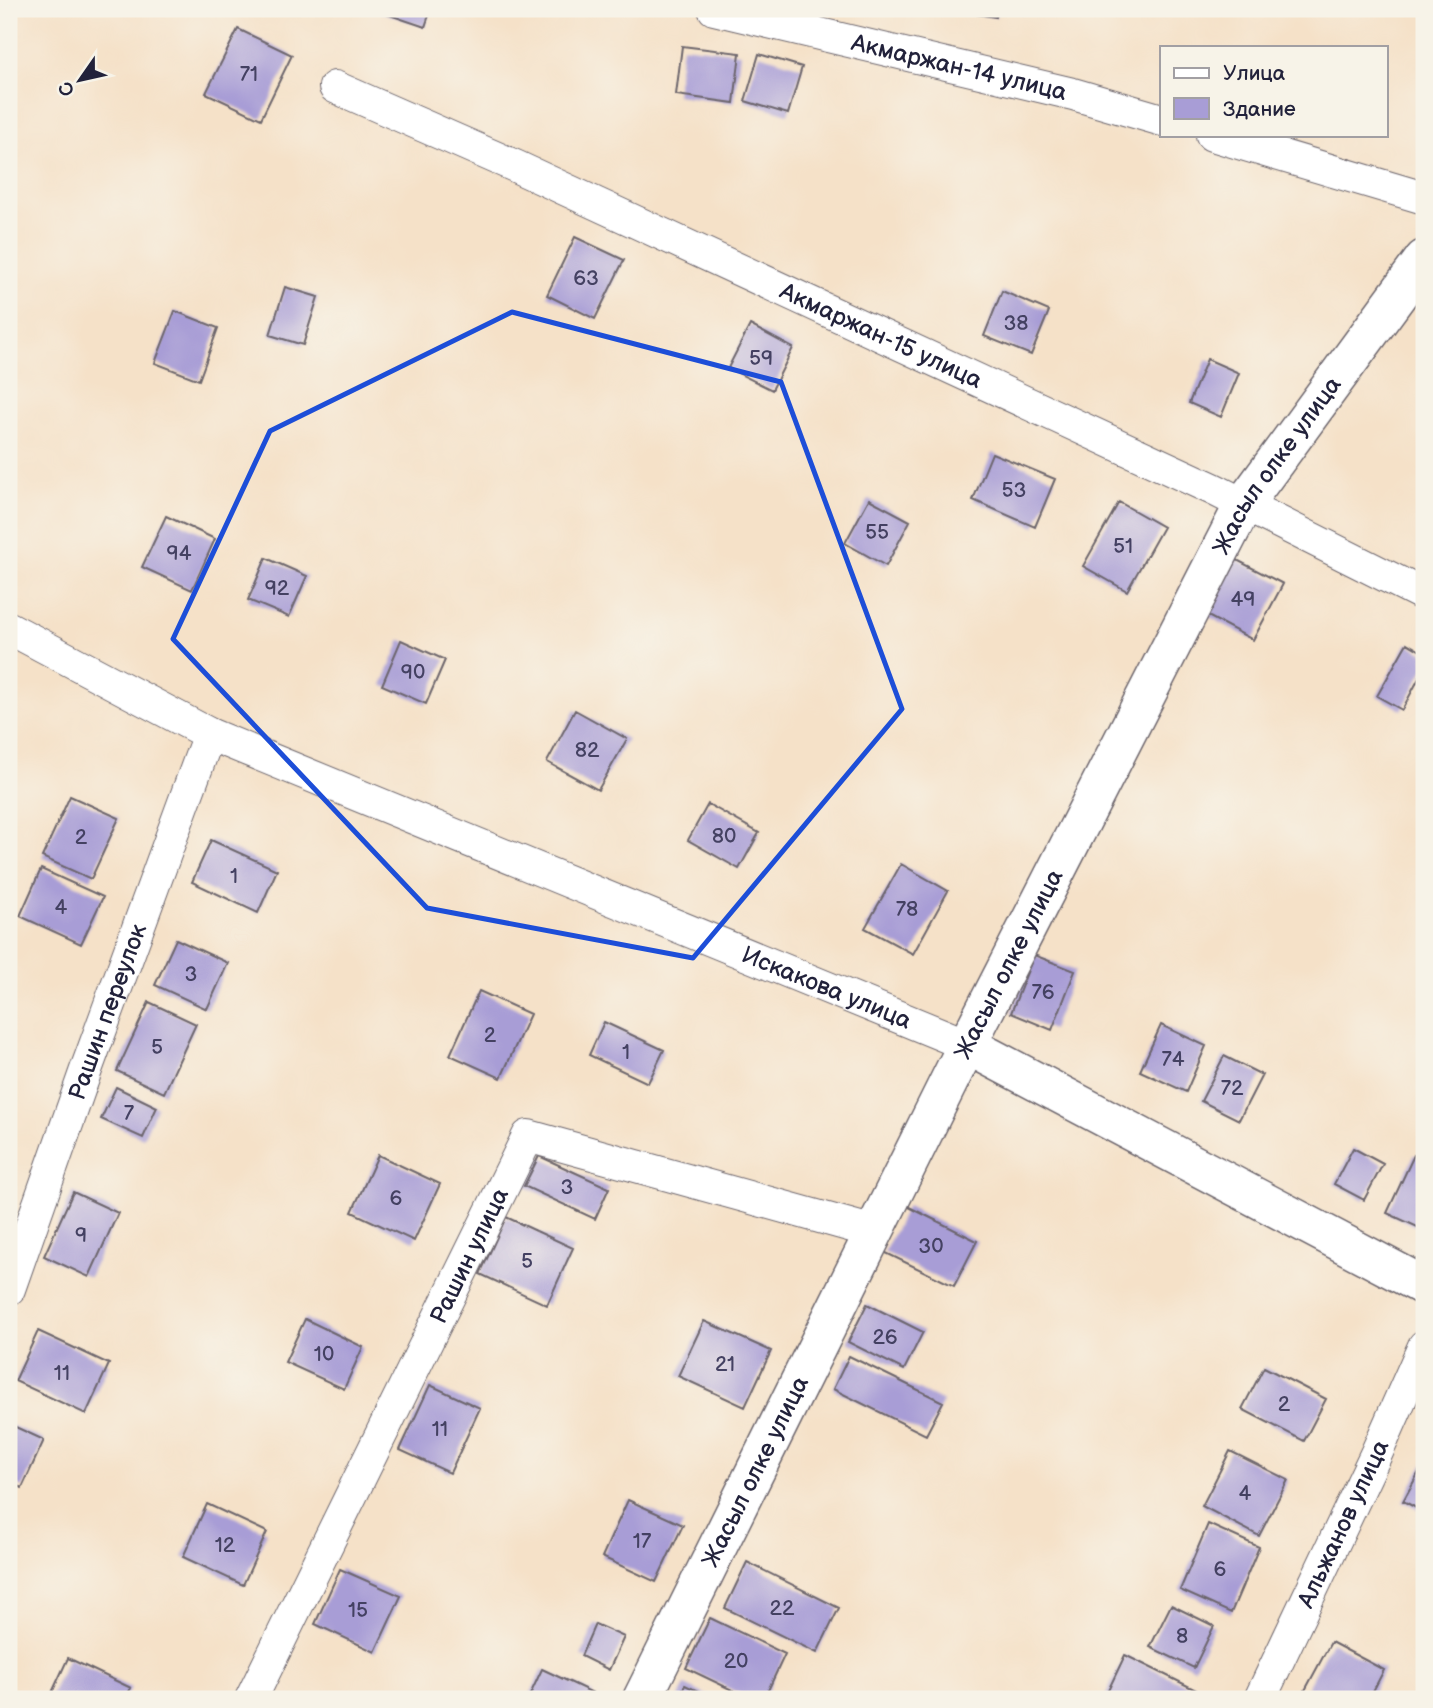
<svg xmlns="http://www.w3.org/2000/svg" width="1433" height="1708" viewBox="0 0 1433 1708" font-family="'Balsamiq Sans',sans-serif">
  <rect width="100%" height="100%" fill="#f7f3e8"/>
  <filter id="ink" filterUnits="userSpaceOnUse"><feTurbulence type="fractalNoise" baseFrequency=".0143" numOctaves="2"/><feDisplacementMap in="SourceGraphic" scale="14" xChannelSelector="R" yChannelSelector="G"/><feConvolveMatrix kernelMatrix="1 2 1 2 8 2 1 2 1" color-interpolation-filters="sRGB"/></filter>
  <filter id="wash" filterUnits="userSpaceOnUse"><feTurbulence type="fractalNoise" baseFrequency=".00686" numOctaves="4" result="noise"/><feDisplacementMap in="SourceGraphic" scale="28" xChannelSelector="R" yChannelSelector="G"/><feGaussianBlur stdDeviation="1.57" result="paint"/><feColorMatrix in="noise" values="0 0 0 0 0 0 0 0 0 0 0 0 0 0 0 0 0 1.4 0 .05"/><feComposite in="paint" operator="in"/></filter>
  <g filter="url(#wash)">
    <rect width="100%" height="100%" fill="#f5e1c8"/>
    <g id="blocks">
      <path fill="#a89dd6" d="M372,9h59l-6,18z
        M970,9h27l-1,8 -27,-4z
        M238,29l54,26 -31,64 -55,-26z
        M682,46l58,7 -6,50 -58,-8z
        M759,54l43,13 -14,47 -43,-13z
        M575,237l49,23 -29,59 -48,-24z
        M285,287l33,10 -15,48 -33,-10z
        M1002,291l47,20 -18,44 -47,-19z
        M175,311l43,17 -19,52 -44,-17z
        M750,325l43,23 -21,42 -44,-22z
        M1207,359l32,14 -18,44 -32,-14z
        M992,453l63,26 -20,48 -62,-27z
        M869,499l41,22 -24,45 -41,-23z
        M1119,502l44,25 -36,64 -44,-25z
        M166,516l49,23 -23,51 -50,-23z
        M266,558l41,18 -18,41 -41,-17z
        M1233,558l50,26 -30,56 -49,-26z
        M401,640l44,20 -19,44 -44,-19z
        M1407,643l17,10v16l-22,41 -25,-14z
        M575,710l52,29 -29,51 -51,-28z
        M70,796l49,22 -28,61 -49,-22z
        M708,804l51,29 -20,36 -51,-29z
        M211,840l66,30 -19,43 -66,-31z
        M901,864l47,27 -35,63 -48,-26z
        M41,869l62,28 -22,47 -61,-28z
        M176,939l52,24 -21,46 -52,-24z
        M1034,955l41,16 -23,59 -41,-17z
        M479,991l51,23 -29,64 -51,-23z
        M149,1002l47,22 -32,69 -47,-22z
        M604,1022l60,28 -16,33 -59,-28z
        M1161,1025l45,21 -20,46 -46,-21z
        M1224,1056l38,19 -23,45 -38,-19z
        M116,1087l41,20 -14,31 -42,-19z
        M1353,1148l30,16 -19,36 -30,-16z
        M378,1155l62,29 -26,57 -62,-29z
        M1414,1155l10,4v71l-37,-17z
        M539,1156l70,32 -14,31 -71,-33z
        M73,1192l45,21 -29,64 -45,-21z
        M907,1206l70,35 -23,45 -70,-34z
        M506,1217l67,31 -26,57 -67,-31z
        M867,1304l56,28 -19,38 -56,-28z
        M305,1319l58,28 -19,42 -59,-27z
        M704,1321l67,30 -26,56 -67,-31z
        M38,1331l71,33 -23,50 -71,-33z
        M849,1356l94,46 -17,33 -93,-46z
        M1264,1367l62,32 -22,42 -62,-32z
        M430,1385l50,23 -30,65 -50,-23z
        M9,1424l35,16 -22,48 -13,-6z
        M1230,1451l58,29 -29,56 -57,-30z
        M1424,1463v49l-21,-11z
        M628,1500l55,25 -27,57 -54,-25z
        M207,1504l60,28 -24,53 -60,-28z
        M1208,1524l51,23 -28,66 -51,-23z
        M747,1562l92,46 -22,45 -92,-45z
        M340,1569l61,27 -26,56 -60,-28z
        M1171,1605l43,21 -20,42 -44,-21z
        M710,1618l75,36 -21,45h-13l-65,-31z
        M595,1624l29,13 -15,33 -28,-14z
        M1331,1642l53,28 -15,29h-56l-10,-5z
        M1125,1655l71,35 -5,9h-87z
        M68,1658l63,30 -6,11h-76z
        M542,1669l51,24 -3,6h-62z
        M685,1685l30,14h-37z"/>
    </g>
  </g>
  <g filter="url(#ink)">
    <use href="#blocks" fill-opacity="0" stroke="#6c656c" stroke-width="2"/>
    <g fill="none" stroke-linecap="round" stroke-linejoin="round">
      <defs>
        <g id="minor">
          <path id="s1" d="M714,9l359,85 89,26"/>
          <path id="s2" d="M335,87l180,79 698,323 211,106"/>
          <path d="M1212,135l212,63"/>
          <path id="s3" d="M9,628l200,106 758,311"/>
          <path id="s4" d="M9,1289l77,-219 123,-336"/>
          <path id="s5" d="M251,1699l277,-563 346,96"/>
          <path id="s6" d="M1260,1699l117,-247 47,-106"/>
        </g>
        <g id="tertiary">
          <path d="M967,1045l457,241"/>
          <path id="s7" d="M642,1699l325,-654 277,-541 180,-245"/>
        </g>
      </defs>
      <use href="#minor" stroke="#6c656c" stroke-width="34"/>
      <use href="#tertiary" stroke="#6c656c" stroke-width="41"/>
      <use href="#minor" stroke="#fff" stroke-width="32"/>
      <use href="#tertiary" stroke="#fff" stroke-width="38"/>
    </g>
  </g>
  <path fill="none" stroke="#1d4ed8" stroke-width="5" stroke-linejoin="round" d="M512,312l269,70 121,327 -209,249 -266,-50 -254,-269 97,-208z"/>
  <g text-anchor="middle" stroke-width="5" stroke-linejoin="round" paint-order="stroke">
    <g font-size="21" fill="#444162">
      <text x="249" y="81">71</text>
      <text x="586" y="285">63</text>
      <text x="1016" y="330">38</text>
      <text x="761" y="365">59</text>
      <text x="1014" y="497">53</text>
      <text x="877" y="539">55</text>
      <text x="1123" y="553">51</text>
      <text x="179" y="560">94</text>
      <text x="277" y="595">92</text>
      <text x="1243" y="606">49</text>
      <text x="413" y="679">90</text>
      <text x="587" y="757">82</text>
      <text x="724" y="843">80</text>
      <text x="81" y="844">2</text>
      <text x="234" y="883">1</text>
      <text x="61" y="914">4</text>
      <text x="907" y="916">78</text>
      <text x="191" y="981">3</text>
      <text x="1043" y="999">76</text>
      <text x="490" y="1042">2</text>
      <text x="157" y="1054">5</text>
      <text x="626" y="1059">1</text>
      <text x="1173" y="1066">74</text>
      <text x="1232" y="1095">72</text>
      <text x="129" y="1120">7</text>
      <text x="567" y="1194">3</text>
      <text x="396" y="1205">6</text>
      <text x="81" y="1242">9</text>
      <text x="931" y="1253">30</text>
      <text x="527" y="1268">5</text>
      <text x="885" y="1344">26</text>
      <text x="324" y="1361">10</text>
      <text x="725" y="1371">21</text>
      <text x="62" y="1380">11</text>
      <text x="1284" y="1411">2</text>
      <text x="440" y="1436">11</text>
      <text x="1245" y="1500">4</text>
      <text x="642" y="1548">17</text>
      <text x="225" y="1552">12</text>
      <text x="1220" y="1576">6</text>
      <text x="782" y="1615">22</text>
      <text x="358" y="1617">15</text>
      <text x="1182" y="1643">8</text>
      <text x="736" y="1668">20</text>
    </g>
    <g font-size="24" fill="#22223b" stroke="#f7f3e8">
      <text dy="8" stroke="none"><textPath href="#s1" startOffset="252">Акмаржан-14 улица</textPath></text>
      <text dy="8" stroke="none"><textPath href="#s2" startOffset="600">Акмаржан-15 улица</textPath></text>
      <text dy="8" stroke="none"><textPath href="#s7" startOffset="1388">Жасыл олке улица</textPath></text>
      <text dy="8" stroke="none"><textPath href="#s7" startOffset="821">Жасыл олке улица</textPath></text>
      <text dy="8" stroke="none"><textPath href="#s3" startOffset="894">Искакова улица</textPath></text>
      <text dy="8" stroke="none"><textPath href="#s4" startOffset="294">Рашин переулок</textPath></text>
      <text dy="8" stroke="none"><textPath href="#s5" startOffset="494">Рашин улица</textPath></text>
      <text dy="8" stroke="none"><textPath href="#s7" startOffset="254">Жасыл олке улица</textPath></text>
      <text dy="8" stroke="none"><textPath href="#s6" startOffset="194">Альжанов улица</textPath></text>
    </g>
  </g>
  <rect width="1433" height="1708" fill="none" stroke="#f7f3e8" stroke-width="35"/>
  <rect x="1160" y="46" width="228" height="91" fill="#f7f3e8" stroke="#a29fa3" stroke-width="2"/>
  <rect x="1174" y="68" width="35" height="10" fill="#ffffff" stroke="#a29fa3" stroke-width="2"/>
  <text x="1223" y="80" font-size="21" fill="#22223b">Улица</text>
  <rect x="1174" y="98" width="35" height="21" fill="#a89dd6" stroke="#a29fa3" stroke-width="2"/>
  <text x="1223" y="116" font-size="21" fill="#22223b">Здание</text>
  <g transform="translate(80 80) rotate(236)" stroke="#f7f3e8" stroke-width="5" paint-order="stroke">
  <path d="M0-5L12 26L0 18L-12 26Z" fill="#22223b"/>
  <text y="-10" font-size="19" font-weight="bold" text-anchor="middle" fill="#22223b">С</text>
  </g>
</svg>
